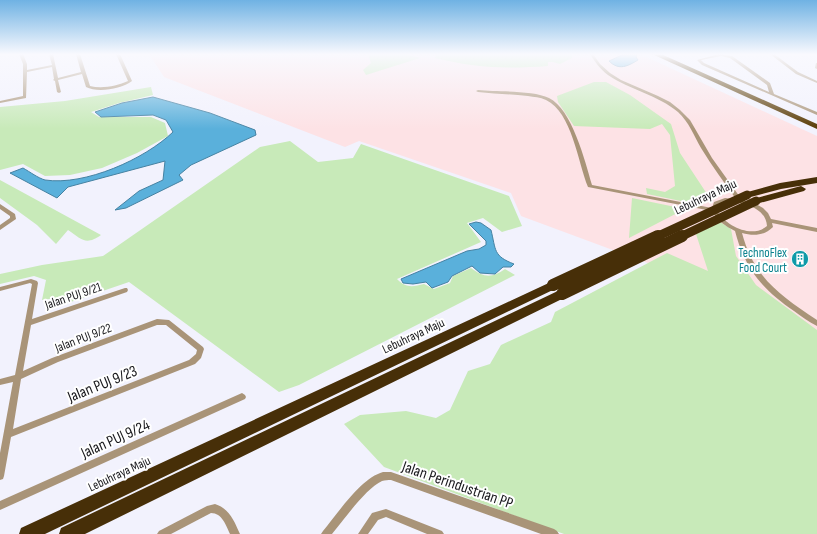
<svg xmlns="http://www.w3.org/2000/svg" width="817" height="534" viewBox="0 0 817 534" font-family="'Sofia Sans Condensed',sans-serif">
  <rect width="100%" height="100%" fill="#f2f2fd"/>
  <path fill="#fde2e5" d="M149,54h491l177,82v200l-126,-57 -170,-63 -10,-23 -152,-52 -14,6 -181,-70z"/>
  <path fill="#c8eab9" d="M368,54h38l14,4 -54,17 -3,-5 8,-7z
    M437,54h135v4l-12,6 -7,-2h-5v4c-42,3 -72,2 -113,-8z
    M594,82h12l24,13 41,29 9,29 31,47 -11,5 -53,-11 -1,-6 19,4 10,-6 -5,-51 -8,-11 -12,5 -76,-3 -16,-24 -1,-6z
    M151,87l2,8 -34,8 -28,9 8,5h52l14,6 3,13 -31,17 -35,15 -32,7 -25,1 -22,-12 -23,6v-63l65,-6z
    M290,141l28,21 35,-4 8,-14 148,52 13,30 -20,6 -19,-14 -16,5 14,19 -84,37c8,9 16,8 27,5l10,5 16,-6 3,-7 18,-8c13,10 21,10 34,1l10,6 -216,110 -20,7 -150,-110 -73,25v-9l-14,2 4,-20 -12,-4 -34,8v-10l42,-9 61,-9 157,-109z
    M0,180l101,55c-15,11 -20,4 -33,-5l-12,14 -19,-19 -37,-27z
    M632,198l53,11 -56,29z
    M720,222l11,7 5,27 20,29 61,45v204h-253l-180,-67 -40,-43 16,-9 46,-4 30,7 14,-8 18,-39 22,-7 11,-19 50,-23 4,-10 112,-59 41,18 -12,-37z"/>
  <path fill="#5ab0db" stroke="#4682a2" d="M637,54l-1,3 2,3c-10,6 -19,11 -29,1l13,-6z
    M153,97l57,16 45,17 1,5 -65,30 -12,10 4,5 -57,28 -11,2 24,-19 24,-11 2,-19 -97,26 -11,11 -47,-25 13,-5c7,4 15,10 22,12 40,6 100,-21 128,-48l-7,-12 -13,-5 -52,2 -6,-5 27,-9z
    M476,222l5,1 10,7c5,20 2,26 23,34l-3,3h-8l-8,7 -15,-1 -8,-7 -20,10 -4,6 -16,6 -6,-6 -13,2 -10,-1 -2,-4 66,-28 12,-2 7,-4v-4l-17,-17z"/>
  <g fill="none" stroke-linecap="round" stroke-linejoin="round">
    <path fill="#a99478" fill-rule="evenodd" d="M19,54h4l4,10v6l25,-5 -3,-11h4l5,24 23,-6 -5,-18h4l10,32c12,3 27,0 38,-5l-12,-27h4l12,27c-11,8 -34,12 -46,6l-4,-13 -24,6 3,12 -2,1 -2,-1 -2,-11 -2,-1 1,-1 -2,-12 -25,5 -1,26 -26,5v-2l23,-5v-32z
      M590,54h3l7,10 10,9 11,7 37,16 12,6 10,8 10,10 22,38 30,42 14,4 7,4 5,5 3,6 46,9v4l-45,-9 1,4c-9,9 -20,9 -31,6 12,45 38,62 75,87v6c-8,-4 -16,-10 -23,-15 -32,-22 -49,-42 -59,-80 -10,-5 -17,-10 -23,-20l-124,-24c-10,-24 -16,-75 -42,-87 -6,-3 -12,-3 -18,-4 -17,-2 -33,-2 -50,-4l-2,-1 2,-1c19,2 55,0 71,8 23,11 36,63 43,87l120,23 2,-6 11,-4 11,1c-12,-17 -24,-33 -35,-51 -7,-12 -12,-26 -23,-36 -20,-17 -48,-22 -70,-37 -8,-6 -13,-13 -18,-21zM725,202c17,0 41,5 42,24 -15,13 -41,0 -50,-15l1,-7z
      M719,54l13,2 38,27 4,11 43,18v3l-115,-50 -5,-5zM721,56l9,2 37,27 2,7 -65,-29 -3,-3z
      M770,54h4l24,18 19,9v2l-21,-9z
      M816,63h1v6l-2,-1z
      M0,204l15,10 1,5 -16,11v-5l10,-7v-2l-10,-7z
      M31,279l6,2 1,2 -6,36 93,-31h2l1,2 -1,2 -96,33 -8,46 29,-13 105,-39 12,1 34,27 1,2 -3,9 -6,6 -184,73 -7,39 -1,3 -3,1v-27l13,-71 -13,3v-6l15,-4 17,-91 -2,-1 -30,8v-4zM157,325h9l31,25 -1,4 -7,6 -176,69 8,-50 37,-17z
      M242,393l3,2 1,2 -1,2 -245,111v-9z
      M383,472h8l163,57 3,2 2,3h-18l-150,-54c-3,0 -6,0 -9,1 -16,7 -39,40 -50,53h-11l2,-3c15,-18 38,-53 60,-59z
      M215,504c15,5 19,17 25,30h-10c-4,-9 -8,-21 -19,-21l-40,21h-14l2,-3 48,-25z
      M386,509l56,22 2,3h-17l-41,-17 -8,3 -10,14h-10l14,-21z"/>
    <path fill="#583a04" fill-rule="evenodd" d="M652,54h9l156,70v5z"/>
    <path fill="#472f08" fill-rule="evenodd" d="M817,177v6l-36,6 -34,9 -5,-3 2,-2 36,-10z
      M801,186l5,3 -2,2 -48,13 -5,-3 2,-2z
      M553,281l4,1 2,3 -2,3 -512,246h-26l2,-6z
      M562,289l4,2 2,3 -2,3 -481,237h-26l2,-6z"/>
    <path stroke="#472f08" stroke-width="9" d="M656,237l91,-42
      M680,237l76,-36"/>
    <path stroke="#472f08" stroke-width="12" d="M553,285l105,-49
      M562,294l120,-58"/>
  </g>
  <linearGradient id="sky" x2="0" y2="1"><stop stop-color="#6fb2e3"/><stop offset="0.42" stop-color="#f9f9fe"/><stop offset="1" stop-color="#f9f9fe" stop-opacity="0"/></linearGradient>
  <rect width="817" height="129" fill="url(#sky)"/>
  <defs>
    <symbol id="building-disc" viewBox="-11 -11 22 22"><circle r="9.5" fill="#0f9aa8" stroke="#fff"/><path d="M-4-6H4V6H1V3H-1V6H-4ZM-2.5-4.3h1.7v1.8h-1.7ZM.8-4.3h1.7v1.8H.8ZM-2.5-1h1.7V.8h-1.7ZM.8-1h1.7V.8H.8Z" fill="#fff"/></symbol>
  </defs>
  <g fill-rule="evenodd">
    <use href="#building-disc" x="790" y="249" width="20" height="20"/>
  </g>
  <g text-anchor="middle" stroke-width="4" stroke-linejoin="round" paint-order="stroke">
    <g font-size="13" fill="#18181c" stroke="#fff">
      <text transform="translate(705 196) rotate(-25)" y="5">Lebuhraya Maju</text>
      <text transform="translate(73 295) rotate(-19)" y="5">Jalan PUJ 9/21</text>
      <text transform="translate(413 335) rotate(-25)" y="5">Lebuhraya Maju</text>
      <text transform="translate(83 337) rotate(-21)" y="5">Jalan PUJ 9/22</text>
      <text transform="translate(119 473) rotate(-25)" y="5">Lebuhraya Maju</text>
    </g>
    <g font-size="13" fill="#0d838f" stroke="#fff" text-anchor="end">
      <text x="787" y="257">TechnoFlex<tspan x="787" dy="15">Food Court</tspan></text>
    </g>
    <g font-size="16" fill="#18181c" stroke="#fff">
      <text transform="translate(102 383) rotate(-22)" y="6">Jalan PUJ 9/23</text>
      <text transform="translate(115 438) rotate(-24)" y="6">Jalan PUJ 9/24</text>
      <text transform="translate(458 484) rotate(19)" y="6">Jalan Perindustrian PP</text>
    </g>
  </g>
</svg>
